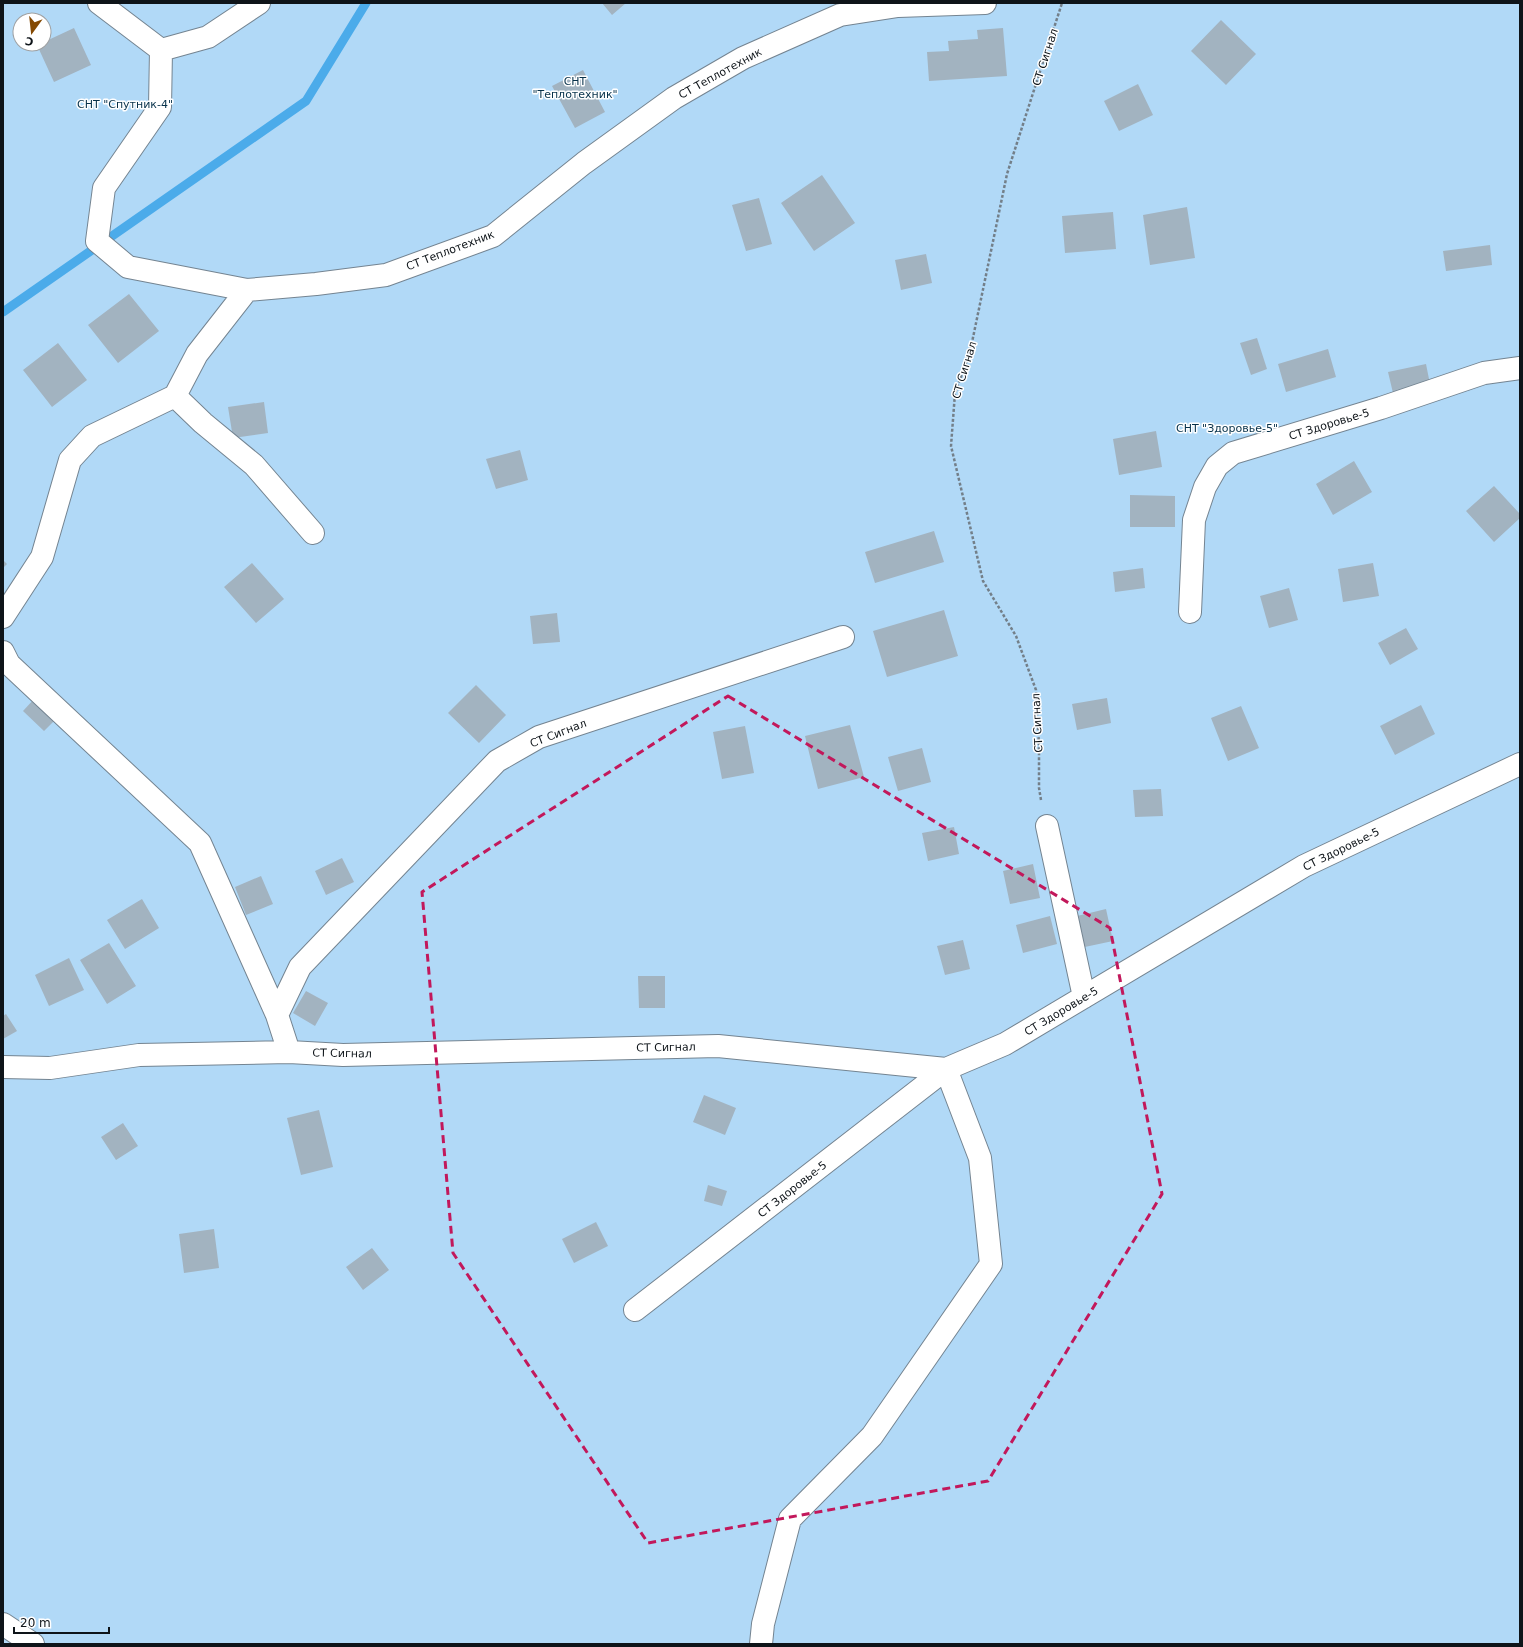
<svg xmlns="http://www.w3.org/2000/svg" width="1523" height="1647" viewBox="0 0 1523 1647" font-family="'DejaVu Sans',sans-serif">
  <rect width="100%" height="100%" fill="#d6e8f6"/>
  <path fill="#b1d9f7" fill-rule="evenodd" d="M3,3h1517v1641h-1517zM20,20h24v24h-24z"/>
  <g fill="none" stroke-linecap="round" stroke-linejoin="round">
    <path stroke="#4babea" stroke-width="9" d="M3,312l303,-211 60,-98"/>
  </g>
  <path fill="#a2b3c0" d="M602,3h24l-14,12z
    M1221,20l35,34 -30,31 -35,-34z
    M74,28l17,37 -37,17 -17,-37 7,-1v-2z
    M1003,28l4,48 -78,5 -2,-29 22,-1 -1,-10 30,-2 -1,-9z
    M583,70l22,42 -30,16 -23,-42z
    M1138,84l15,31 -34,16 -15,-30z
    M822,175l33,48 -41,28 -33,-48z
    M759,198l13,46 -26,7 -14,-46z
    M1187,207l8,51 -45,7 -7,-50z
    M1113,212l3,37 -51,4 -3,-37z
    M1490,245l2,20 -46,6 -3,-20z
    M926,254l6,29 -31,7 -6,-30z
    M129,294l30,37 -41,32 -30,-38z
    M1257,338l10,31 -16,6 -11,-32z
    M58,343l29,37 -35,27 -29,-37z
    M1328,349l8,28 -50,15 -8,-28z
    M1426,364l4,20 -37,9 -5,-21z
    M264,402l4,31 -35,5 -5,-31z
    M1156,431l6,36 -43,8 -6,-36z
    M520,450l8,30 -32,9 -10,-30z
    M1354,461l18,31 -39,23 -17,-31z
    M1494,486l26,28v4l-26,24 -28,-31z
    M1130,495l45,1v31h-45z
    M934,531l10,31 -69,21 -10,-31z
    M3,560l4,4 -4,4z
    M252,563l32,36 -28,24 -32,-36z
    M1373,563l6,33 -36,6 -5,-33z
    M1143,568l2,20 -30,4 -2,-20z
    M1289,588l9,32 -29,8 -9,-32z
    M944,610l14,46 -71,21 -14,-46z
    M557,613l3,29 -27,2 -3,-28z
    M1406,628l12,21 -28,16 -12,-22z
    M476,685l30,30 -27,28 -31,-30z
    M35,698l21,21 -12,12 -21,-20z
    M1107,698l4,25 -34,7 -5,-26z
    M1421,705l14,29 -40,21 -15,-29z
    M1241,706l18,42 -31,13 -17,-43z
    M850,725l14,52 -46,12 -13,-53z
    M745,726l9,47 -32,6 -9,-47z
    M922,748l9,34 -33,9 -10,-34z
    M1161,789l2,27 -28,1 -2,-27z
    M954,827l5,27 -31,7 -6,-28z
    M342,858l12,24 -28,13 -11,-24z
    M1033,864l7,34 -30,6 -7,-33z
    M261,876l12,28 -27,11 -11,-28z
    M142,899l17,29 -34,21 -18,-29z
    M1106,909l7,32 -33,7 -7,-31z
    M1050,916l7,28 -34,9 -7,-28z
    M963,940l7,29 -25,6 -8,-29z
    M109,943l27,43 -29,18 -27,-44z
    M69,958l15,32 -35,16 -14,-31z
    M638,976h27v32h-26z
    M306,991l22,12 -13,23 -22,-13z
    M6,1014l11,17 -14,8v-23z
    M704,1095l32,13 -11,27 -32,-13z
    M319,1110l14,57 -32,8 -14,-57z
    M123,1123l15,23 -22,14 -15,-23z
    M708,1185l19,6 -5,15 -18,-5z
    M596,1222l12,24 -34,17 -12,-24z
    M214,1229l5,39 -35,5 -5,-39z
    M372,1248l17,22 -26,20 -17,-23z"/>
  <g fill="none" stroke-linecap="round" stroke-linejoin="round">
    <defs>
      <path id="minor" d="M99,3l62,47
        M161,50l-1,57 -56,81 -7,53 31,26 119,23 69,-6 70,-9 107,-39 91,-73 90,-65 69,-40 97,-43 58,-9 87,-3
        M161,50l47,-13 51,-34
        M247,290l-50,64 -22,42 28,27 51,42 59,68
        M1190,612l4,-92 11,-33 12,-21 16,-13 148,-45 103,-35 36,-5
        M3,617l39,-60 28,-97 22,-24 83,-40
        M3,652l6,12 191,179 77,172 12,37 54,3 375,-9 228,23 34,89 11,106 -119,172 -82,83 -27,105 -2,20
        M1047,826l37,171
        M277,1015l23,-48 197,-206 42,-24 304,-100
        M3,1067l47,1 89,-13 150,-3
        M635,1310l311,-241 59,-25 299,-178 216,-102
        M3,1624l30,20"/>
    </defs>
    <use href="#minor" stroke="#748491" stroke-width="24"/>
    <path stroke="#737f89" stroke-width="2.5" stroke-dasharray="3 2" stroke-linecap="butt" d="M1041,800l-2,-12v-43l-3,-55 -20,-54 -33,-55 -32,-135 4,-53 15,-41 37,-178 55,-171"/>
    <use href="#minor" stroke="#fff" stroke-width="22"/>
  </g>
  <path fill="none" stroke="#c2185b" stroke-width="3" stroke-dasharray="8 5" stroke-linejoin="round" d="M728,696l382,232 52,266 -174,287 -340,62 -195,-290 -31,-361z"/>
  <g text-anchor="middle" stroke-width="3" stroke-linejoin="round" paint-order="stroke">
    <g font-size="11" fill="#0e1419" stroke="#fff">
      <text transform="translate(1045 57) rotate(-72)" y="4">СТ Сигнал</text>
      <text transform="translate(720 73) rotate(-29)" y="4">СТ Теплотехник</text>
      <text transform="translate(450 250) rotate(-21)" y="4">СТ Теплотехник</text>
      <text transform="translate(964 370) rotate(-73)" y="4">СТ Сигнал</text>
      <text transform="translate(1329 424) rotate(-17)" y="4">СТ Здоровье-5</text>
      <text transform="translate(1037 723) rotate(-93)" y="4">СТ Сигнал</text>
      <text transform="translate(558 733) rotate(-21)" y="4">СТ Сигнал</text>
      <text transform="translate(1341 849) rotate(-26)" y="4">СТ Здоровье-5</text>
      <text transform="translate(1061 1011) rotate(-31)" y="4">СТ Здоровье-5</text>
      <text transform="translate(666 1047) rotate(-1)" y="4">СТ Сигнал</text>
      <text transform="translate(342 1053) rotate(1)" y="4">СТ Сигнал</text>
      <text transform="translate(792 1189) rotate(-38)" y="4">СТ Здоровье-5</text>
    </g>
    <g font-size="11" fill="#06314a" stroke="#fff">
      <text x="575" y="85">СНТ<tspan x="575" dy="13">"Теплотехник"</tspan></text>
      <text x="125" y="108">СНТ "Спутник-4"</text>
      <text x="1227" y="432">СНТ "Здоровье-5"</text>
    </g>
  </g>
  <rect width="1523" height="1647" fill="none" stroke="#0e1419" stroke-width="8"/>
  <g transform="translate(32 32) rotate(195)"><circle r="19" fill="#ffffff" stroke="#9fa1a3"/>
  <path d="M0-3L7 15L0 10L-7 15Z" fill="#844902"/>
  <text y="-6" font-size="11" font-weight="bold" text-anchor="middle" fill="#0e1419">С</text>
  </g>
  <path d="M14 1627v6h95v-6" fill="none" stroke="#0e1419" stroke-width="2"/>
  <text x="20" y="1627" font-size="12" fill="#0e1419" stroke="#ffffff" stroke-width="3" paint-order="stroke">20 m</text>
</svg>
